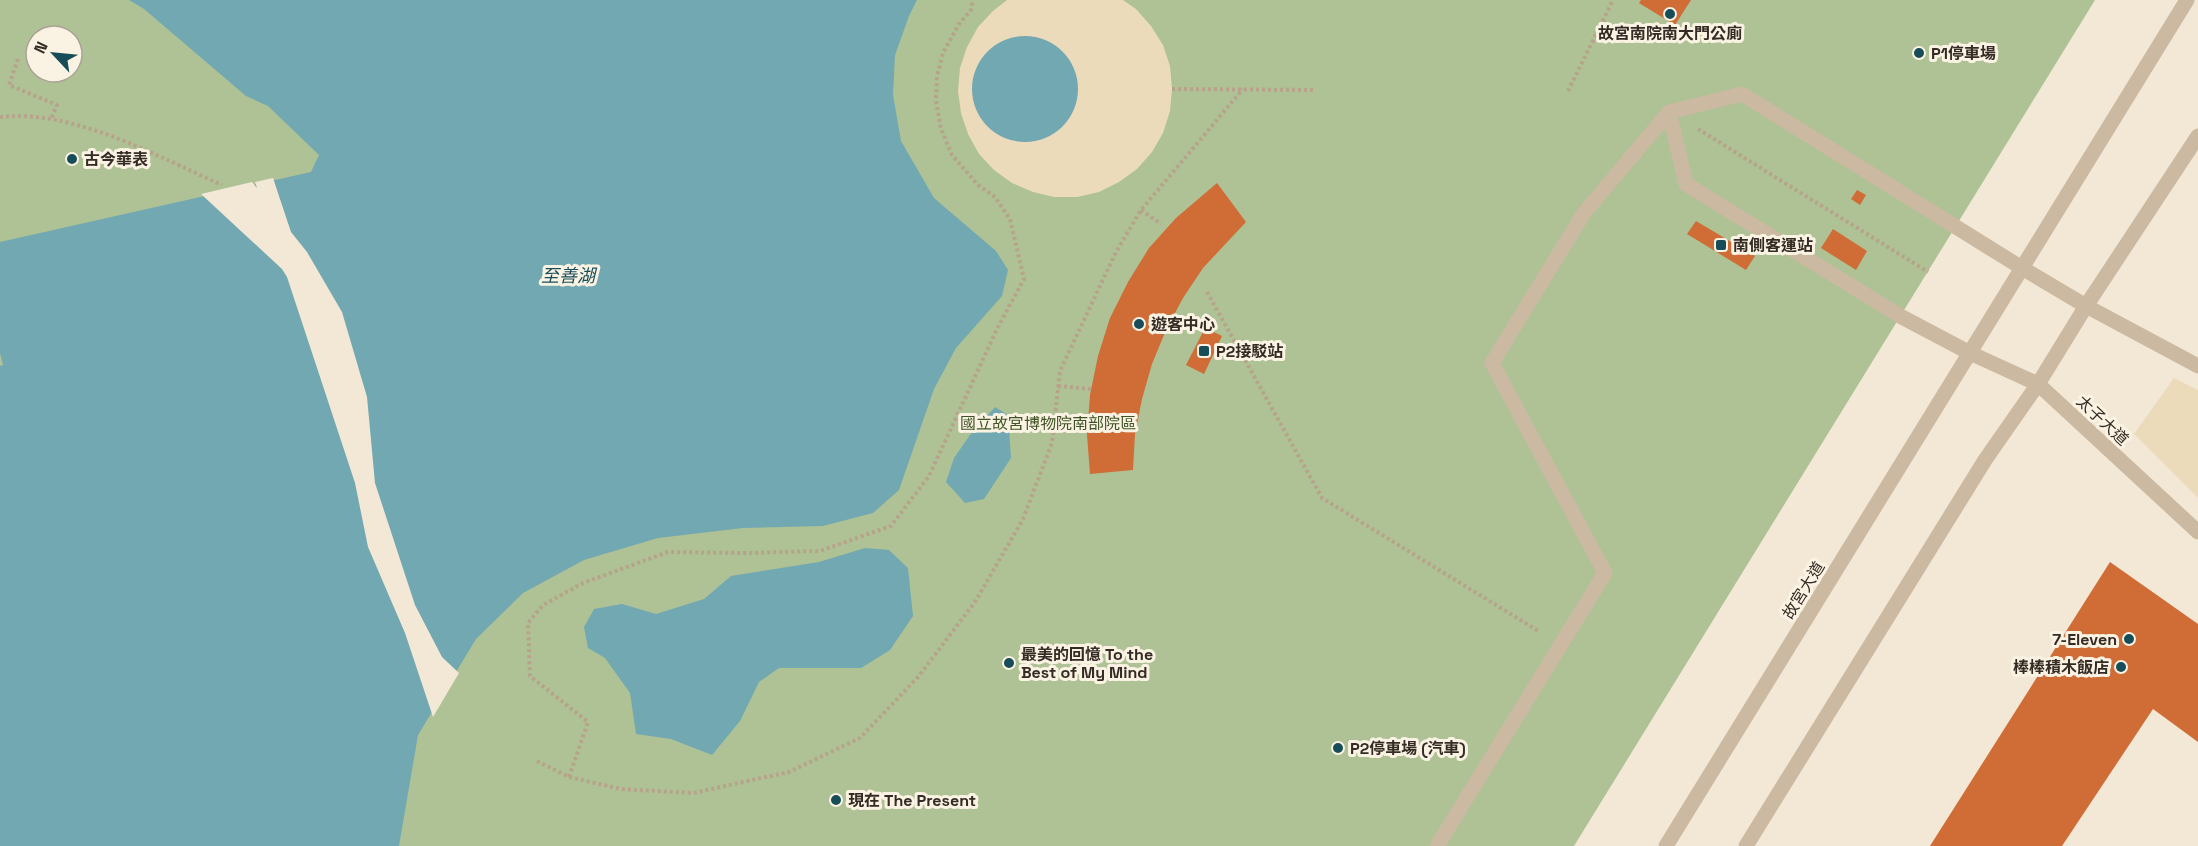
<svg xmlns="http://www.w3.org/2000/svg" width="2198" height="846" viewBox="0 0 2198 846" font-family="'Space Grotesk','Noto Sans TC',sans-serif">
  <rect width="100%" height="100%" fill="#f2e8d5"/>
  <path fill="#aec295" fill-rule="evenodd" d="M0,0h2095l-521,846h-1574zM36,36h36v36h-36z"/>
  <path fill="#ecdbbb" d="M1007,0h116l13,9 15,17 12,19 7,21 2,23 -2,22 -7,22 -11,19 -15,17 -18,13 -20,10 -22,5h-23l-21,-5 -21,-9 -18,-13 -15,-16 -11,-20 -7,-21 -3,-22 2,-23 7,-21 11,-20 15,-16z
    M2174,378l24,12v108l-64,-64z"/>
  <path fill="#72a8b1" d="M129,0h788l-8,16 -14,39 -2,40 8,46 33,57 62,53 12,19 -6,26 -46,52 -22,41 -35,101 -26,23 -50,13 -80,2 -85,10 -74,22 -61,33 -47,46 -58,96 -19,111h-399v-480l3,-1 -3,-12v-111l311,-70 8,-17 -51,-49 -22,-10 -102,-87z
    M972 89a53 53 0 1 1 106 0a53 53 0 1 1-106 0Z
    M995,407l13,8 3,43 -27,41 -19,4 -19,-21 8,-24 16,-23z
    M865,548l24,2 19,18 5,48 -23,34 -29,18h-82l-20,14 -19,39 -28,34 -41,-16 -35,-5 -6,-41 -25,-35 -17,-10 -4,-21 10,-18 28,-5 34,10 48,-15 27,-23 88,-14z"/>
  <path fill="#f2e8d5" d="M273,178l18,54 16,20 35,60 25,85 8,86 40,122 27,52 17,16 -26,44 -28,-84 -37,-86 -13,-64 -68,-206 -5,-8 -81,-75 51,-12 5,6 -2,-6z"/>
  <path fill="#d06c36" d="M1641,0h50l-16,25 -36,-22z
    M1217,183l29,39 -43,46 -20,30 -17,32 -14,34 -10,35 -7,35 -2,36 -43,4 -3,-39 3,-40 8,-39 12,-38 18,-36 21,-34 27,-30z
    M1857,190l9,5 -6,10 -9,-6z
    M1696,221l59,35 -9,14 -59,-36z
    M1833,229l34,22 -11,19 -35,-22z
    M1205,328l17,8 -18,38 -18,-9z
    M2110,562l88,62v118l-45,-33 -91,137h-132z"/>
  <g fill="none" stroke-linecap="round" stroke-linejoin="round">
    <path stroke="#b7a38b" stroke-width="4" stroke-dasharray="3 3" stroke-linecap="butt" d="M18,59l-9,26 48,20 -6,14
      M1172,89l144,1
      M1568,91l45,-91
      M0,117c74,-8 156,39 222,68
      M1698,129l230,143
      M1141,210l20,14
      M1207,292l115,206 218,134
      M1058,386l33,3
      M537,761l32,16 52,12 72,4 96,-21 71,-34 58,-61 57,-75 48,-83 29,-76 8,-72 56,-119 25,-42 102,-121
      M569,777l19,-55 -58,-46 -2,-53 15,-18 40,-22 85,-31 77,1 75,-2 71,-25 38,-50 69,-149 26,-48 -14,-60 -15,-22 -17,-12 -26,-30 -11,-26 -5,-28 1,-25 6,-23 16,-29 12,-14 2,-10"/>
    <path stroke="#cbb9a1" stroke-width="15" d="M1669,112l17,72 214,132 70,37
      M1437,846l168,-273 -113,-210 92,-150 85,-101 73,-18 280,174"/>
    <path stroke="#cbb9a1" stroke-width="15" d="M2022,268l64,38 112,60
      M1970,353l68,31 160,148
      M1666,846l521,-846
      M1746,846l239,-386 53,-76 48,-78 112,-170"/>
  </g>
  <g fill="#174d59" stroke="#faf2e2" stroke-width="2">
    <circle cx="1670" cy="14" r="6"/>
    <circle cx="1919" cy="53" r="6"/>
    <circle cx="72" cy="159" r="6"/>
    <rect x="1715" y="239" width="12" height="12" rx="3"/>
    <circle cx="1139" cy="324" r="6"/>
    <rect x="1198" y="345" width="12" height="12" rx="3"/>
    <circle cx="2129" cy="639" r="6"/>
    <circle cx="1009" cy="663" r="6"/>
    <circle cx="2121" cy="667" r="6"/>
    <circle cx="1338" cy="748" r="6"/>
    <circle cx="836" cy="800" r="6"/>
  </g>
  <g text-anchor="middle" stroke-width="6" stroke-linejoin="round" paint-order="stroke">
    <g font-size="16" font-weight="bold" fill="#342b24" stroke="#faf2e2" text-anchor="start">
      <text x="1670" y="39" text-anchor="middle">故宮南院南大門公廁</text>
      <text x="1931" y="59">P1停車場</text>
      <text x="84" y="165">古今華表</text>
      <text x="1733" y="251">南側客運站</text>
      <text x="1151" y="330">遊客中心</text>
      <text x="1216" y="357">P2接駁站</text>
      <text x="2117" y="645" text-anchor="end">7-Eleven</text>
      <text x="1021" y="660">最美的回憶 To the<tspan x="1021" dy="18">Best of My Mind</tspan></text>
      <text x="2109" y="673" text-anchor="end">棒棒積木飯店</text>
      <text x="1350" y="754">P2停車場 (汽車)</text>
      <text x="848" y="806">現在 The Present</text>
    </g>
    <g font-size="16" fill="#342b24" stroke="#faf2e2">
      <text transform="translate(2103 420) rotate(43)" y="6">太子大道</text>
      <text transform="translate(1803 590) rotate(-58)" y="6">故宮大道</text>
    </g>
    <g font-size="16" fill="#3f5426" stroke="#faf2e2">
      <text x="1048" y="429">國立故宮博物院南部院區</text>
    </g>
    <g font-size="18" font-style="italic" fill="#174d59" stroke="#faf2e2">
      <text x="568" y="282">至善湖</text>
    </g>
  </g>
  <g transform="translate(54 54) rotate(296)"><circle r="28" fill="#faf2e2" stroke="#aba296" stroke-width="1.5"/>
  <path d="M0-4.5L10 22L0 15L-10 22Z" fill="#174d59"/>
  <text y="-9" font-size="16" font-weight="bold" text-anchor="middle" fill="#342b24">N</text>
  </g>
</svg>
